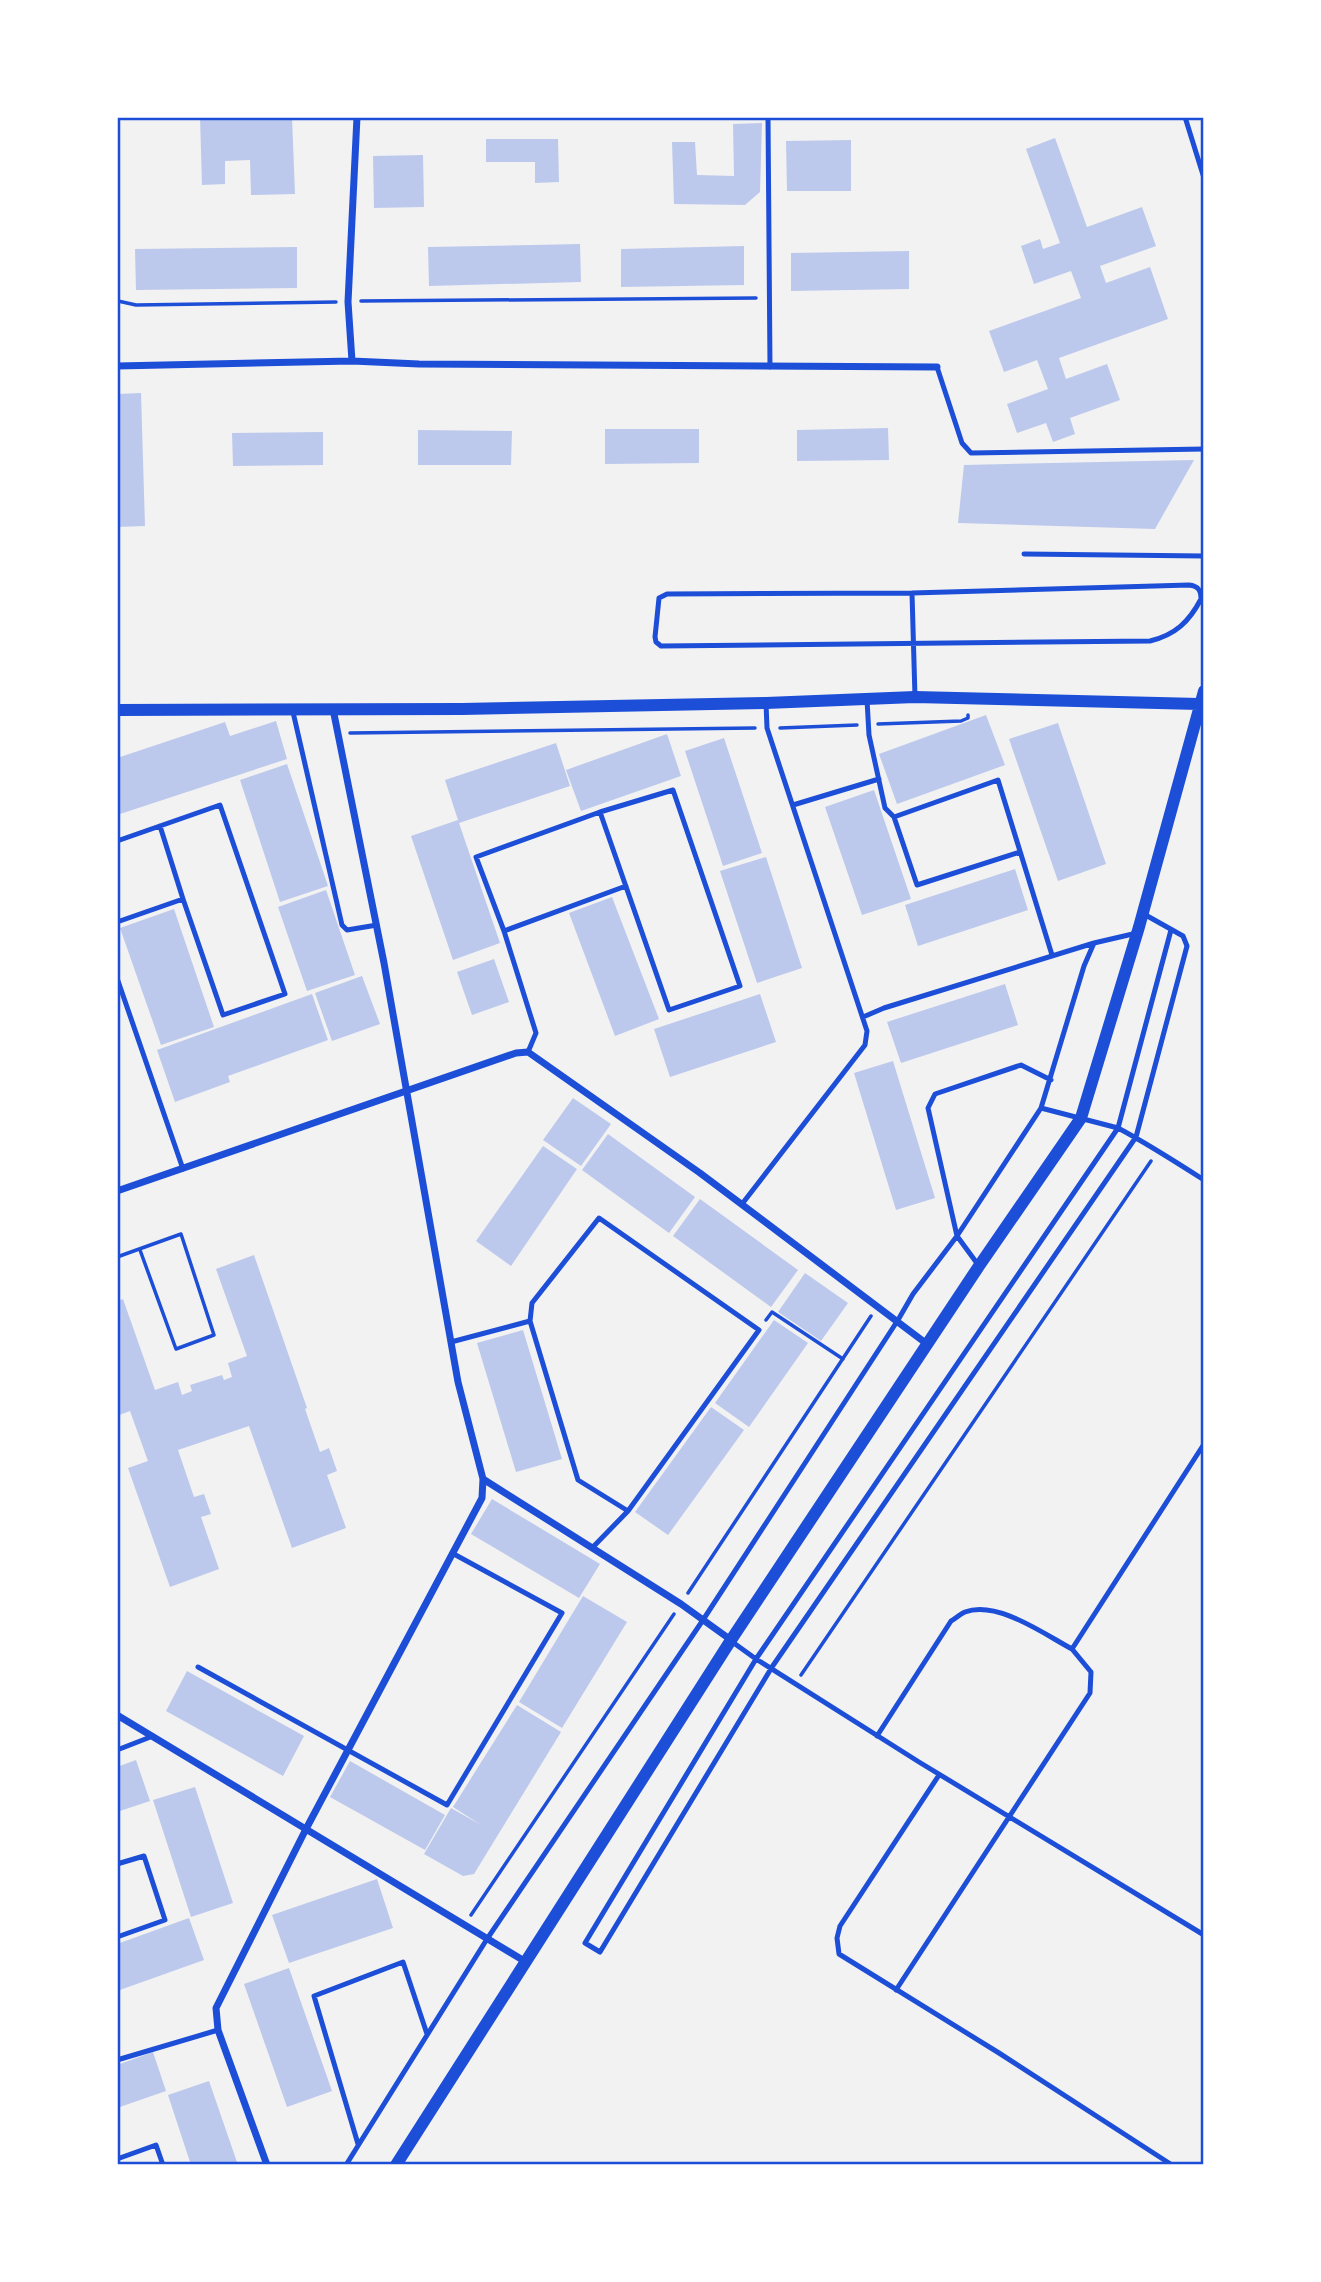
<svg xmlns="http://www.w3.org/2000/svg" width="1321" height="2282" viewBox="0 0 1321 2282" font-family="Roboto,sans-serif">
  <rect width="100%" height="100%" fill="#f2f2f2"/>
  <path fill="#bdc9ec" d="M200,117h92l3,77 -44,1 -1,-35 -25,1v23l-23,1z
    M762,123l-2,69 -15,13 -71,-1 -2,-62h23l2,33 37,1 -1,-52z
    M1055,138l32,89 55,-20 14,39 -56,20 6,17 44,-16 18,52 -109,39 7,21 41,-15 13,36 -50,18 5,16 -22,8 -7,-19 -29,10 -10,-29 41,-15 -11,-29 -33,12 -15,-41 92,-33 -10,-27 -37,13 -13,-38 19,-7 3,10 17,-6 -34,-94z
    M486,139h72l1,43 -24,1v-21h-49z
    M851,140v51h-64l-1,-50z
    M423,155l1,52 -50,1 -1,-52z
    M580,244l1,38 -152,4 -1,-39z
    M744,246v39l-123,2v-38z
    M297,247v41l-161,2 -1,-41z
    M909,251v38l-118,2v-38z
    M141,393l4,133 -28,1v-133z
    M888,428l1,32 -92,1v-31z
    M605,429h94v34l-94,1z
    M418,430l94,1 -1,34h-93z
    M323,432v33l-90,1 -1,-33z
    M1194,460l-39,69 -197,-6 6,-58z
    M986,715l19,50 -108,39 -18,-50z
    M276,721l11,38 -170,56v-57l108,-36 5,14z
    M1058,723l48,141 -48,17 -49,-142z
    M667,734l14,42 -100,35 -15,-41z
    M724,738l38,115 -39,13 -38,-115z
    M556,743l14,43 -111,37 41,120 -47,17 -42,-124 47,-16 -13,-40z
    M287,764l41,122 -48,16 -40,-122z
    M874,790l37,109 -49,16 -37,-108z
    M766,857l36,111 -45,15 -37,-112z
    M1015,869l13,41 -110,36 -13,-41z
    M326,890l29,85 -48,16 -29,-84z
    M612,897l47,122 -44,17 -46,-123z
    M174,909l40,118 -53,18 -41,-117z
    M494,959l15,43 -37,13 -15,-43z
    M362,976l18,48 -48,17 -17,-48z
    M1005,984l13,41 -117,38 -14,-41z
    M312,994l16,46 -100,36 2,6 -55,20 -18,-52z
    M760,994l16,48 -106,35 -16,-48z
    M893,1061l42,137 -39,12 -42,-137z
    M573,1098l38,26 -30,42 -38,-26z
    M608,1134l87,63 -26,36 -87,-63z
    M543,1146l34,23 -66,97 -35,-25z
    M700,1199l98,71 -27,37 -98,-71z
    M254,1255l53,153 -2,1 15,43 9,-4 8,23 -10,4 19,53 -54,20 -43,-122 -71,24 16,47 10,-3 7,20 -10,3 18,52 -49,18 -42,-119 20,-7 -18,-50 -13,5v-115l6,-2 32,91 23,-8 4,13 10,-4 -2,-6 32,-10 2,5 8,-3 -4,-14 19,-7 -31,-87z
    M805,1273l43,30 -27,38 -43,-29z
    M774,1320l34,23 -59,84 -34,-24z
    M523,1330l39,129 -46,13 -39,-129z
    M711,1407l33,23 -76,105 -33,-23z
    M492,1499l108,65 -21,34 -108,-64z
    M583,1596l44,26 -65,106 -43,-26z
    M187,1671l117,65 -21,40 -117,-65z
    M517,1705l44,27 -87,142 -11,2 -39,-22 27,-46 30,17 -28,-18z
    M136,1760l14,41 -33,11v-45z
    M350,1761l95,54 -20,35 -95,-53z
    M195,1787l38,116 -42,14 -38,-117z
    M377,1879l16,49 -104,35 -17,-48z
    M189,1918l15,42 -87,31v-47z
    M289,1968l43,123 -45,16 -43,-123z
    M153,2052l13,39 -49,17v-43z
    M209,2081l29,84h-47l-23,-70z"/>
  <g fill="none" stroke-linecap="round" stroke-linejoin="round">
    <path stroke="#1d4ed8" stroke-width="3.5" d="M117,133l1,168 18,4 200,-3
      M361,301l395,-3
      M878,724l83,-3 7,-3v-3
      M780,728l77,-3
      M350,733l405,-5
      M117,1257l64,-23 33,101 -38,14 -36,-99
      M766,1320l6,-8 71,47
      M688,1593l183,-277
      M801,1675l350,-514
      M471,1915l203,-301"/>
    <path stroke="#1d4ed8" stroke-width="5" d="M768,117l2,250
      M1185,117l19,61
      M937,367l25,76 9,10 233,-4
      M1024,554l180,2
      M1189,585c9,1 12,5 12,14 -12,23 -26,36 -51,42l-489,5 -5,-4 -1,-5 4,-39 8,-4 245,-1z
      M912,593l3,104
      M867,700l2,35 16,73 9,9
      M293,712l49,213 5,5 30,-5
      M793,805l86,-26
      M160,826l23,73
      M117,841l103,-36 65,189 -62,21 -40,-116 -66,23
      M1020,852l-103,33 -23,-68 104,-37 54,175
      M1142,913l41,23 4,10 -51,191 -364,530 -172,285 -15,-9 171,-284 362,-531c30,16 58,34 86,52
      M504,931l122,-45
      M117,978l66,191
      M863,1017l21,-9 210,-65
      M528,1052l8,-19 -32,-102 -28,-74 124,-45 73,-22 67,196 -71,24 -69,-198
      M1041,1108l77,20 53,-198
      M742,1204l123,-159 2,-14 -100,-303 -1,-25
      M599,1218l160,112 -131,181 -50,-31 -48,-159 2,-18z
      M979,1266l-22,-30 -29,-128 7,-14 86,-29 30,15
      M451,1342l79,-21
      M592,1548l36,-37
      M731,1641l25,18 163,103 285,173
      M198,1667l249,138 115,-192 -110,-60
      M877,1736l74,-115c4,-2 9,-7 14,-9 32,-12 79,22 107,37l132,-205
      M117,1750l36,-14
      M939,1775l-99,151 -3,12 2,16 160,99 173,112
      M117,1864l27,-8 21,64 -48,17
      M896,1990l194,-297 1,-21 -19,-23
      M117,2060l101,-30
      M358,2144l-44,-148 89,-34 24,72
      M117,2159l39,-14 7,20
      M346,2165l141,-226 216,-319 195,-300 15,-26 44,-58 84,-128 43,-142 10,-23 43,-10"/>
    <path stroke="#1d4ed8" stroke-width="7" d="M352,361l-4,-59 9,-185
      M117,366l235,-5 67,3 518,3
      M117,1191l399,-138 12,-1 172,121 227,171
      M483,1479l198,125 50,36
      M117,1715l409,247
      M267,2165l-49,-135 -2,-22 90,-179 176,-331 1,-19 -25,-97 -74,-419 -51,-254"/>
    <path stroke="#1d4ed8" stroke-width="12" d="M117,710l345,-1 304,-6 149,-6 284,7
      M396,2165l335,-525 248,-374 102,-148 58,-191 65,-236"/>
  </g>
  <rect width="1321" height="2282" fill="none" stroke="#ffffff" stroke-width="238"/>
  <rect x="119" y="119" width="1083" height="2044" fill="none" stroke="#1d4ed8" stroke-width="2.5"/>
</svg>
